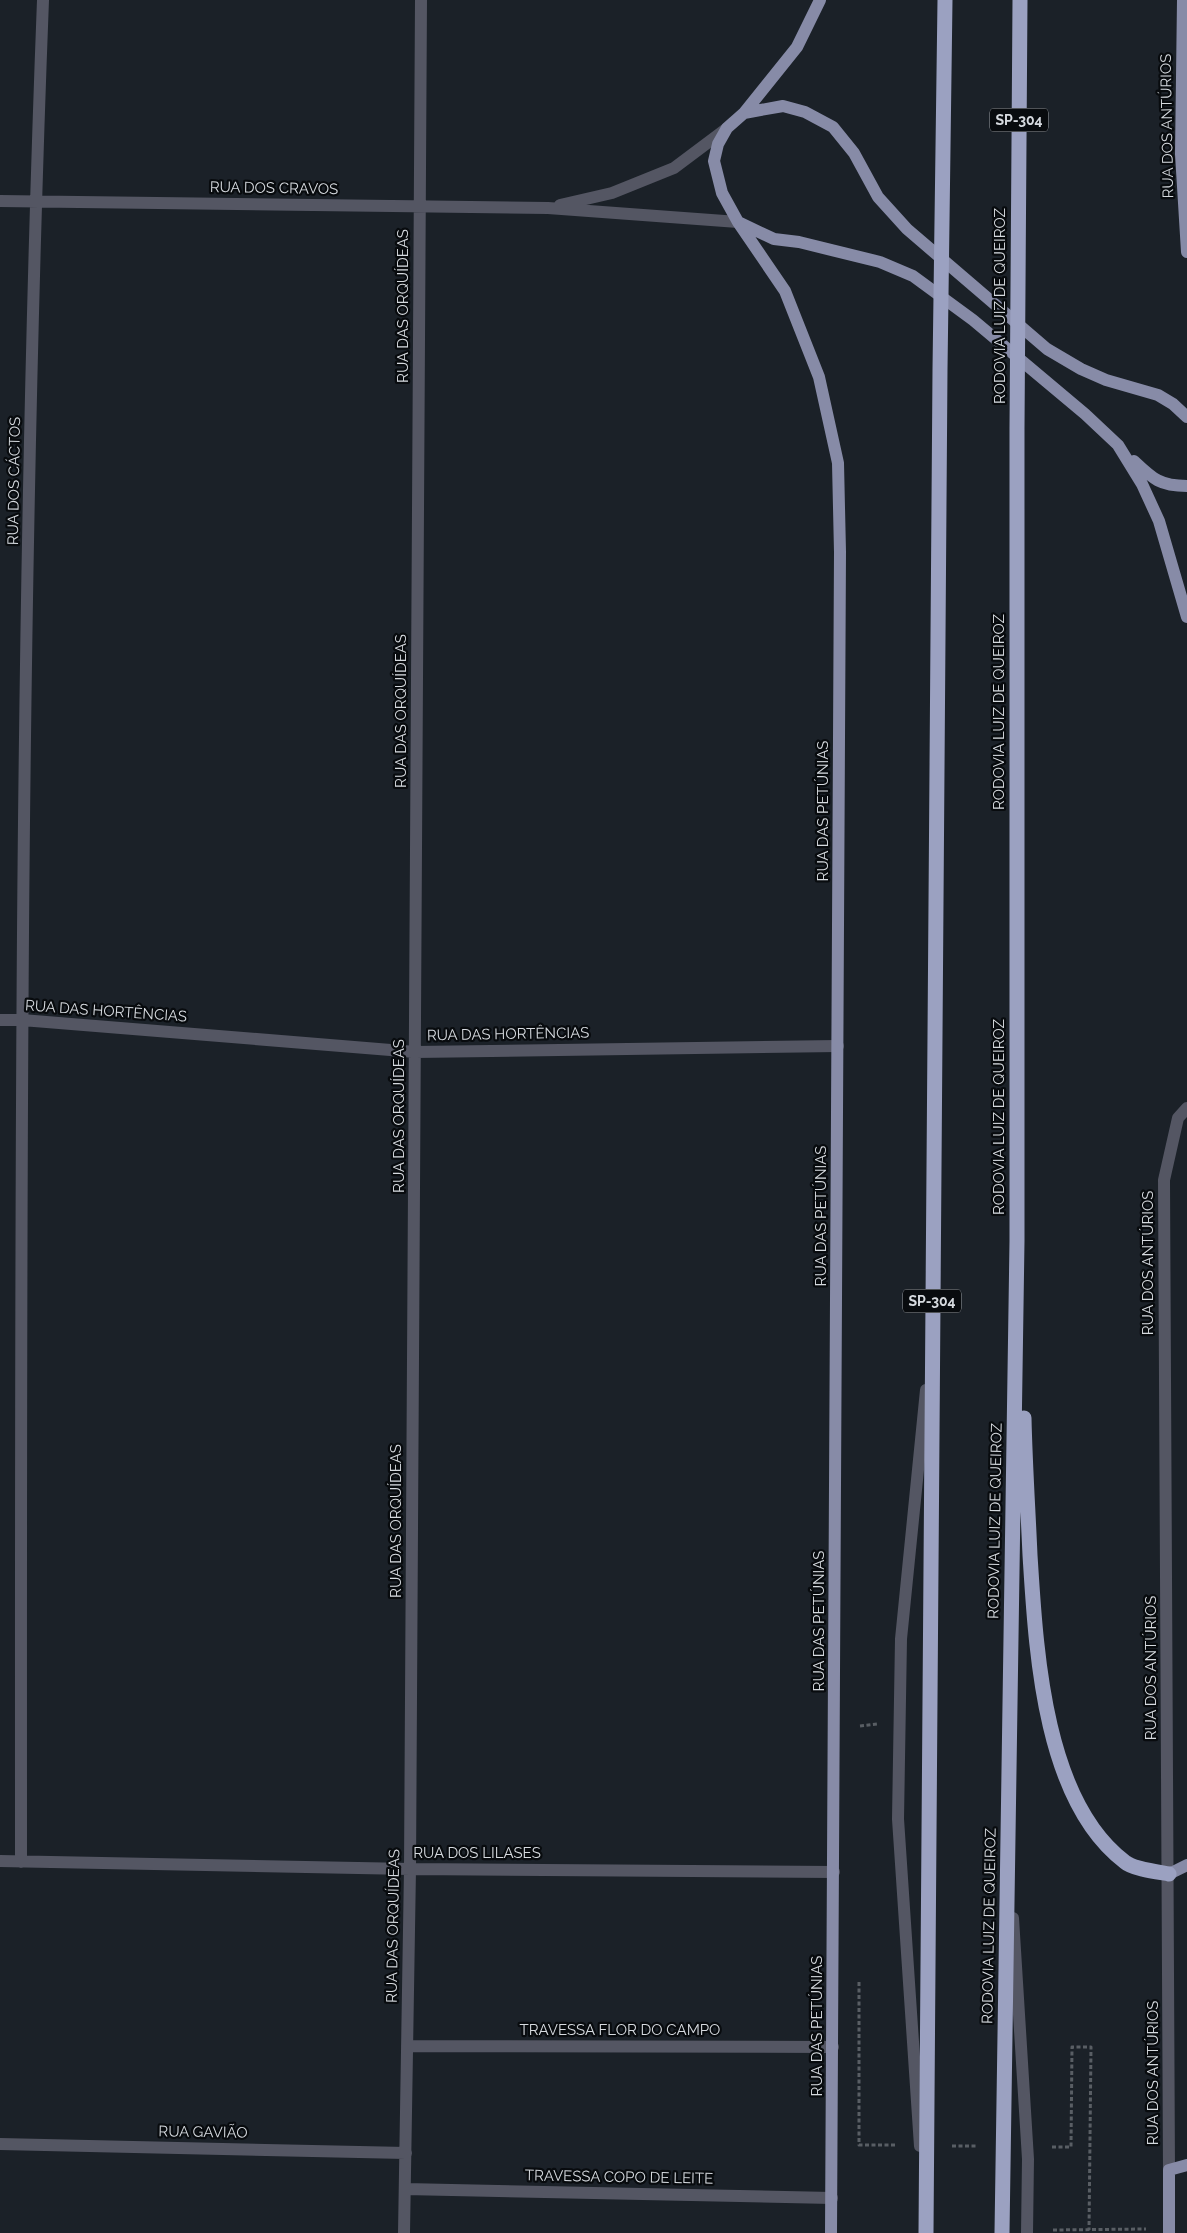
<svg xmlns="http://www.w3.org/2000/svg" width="1187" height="2233" viewBox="0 0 1187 2233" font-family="Raleway,sans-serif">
  <rect width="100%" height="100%" fill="#1b2128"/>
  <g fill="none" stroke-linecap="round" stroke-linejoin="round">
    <path stroke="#595e64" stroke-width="3" stroke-dasharray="4 2.5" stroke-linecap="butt" d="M860,1726l17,-2
      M859,1982v163h37
      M952,2146h26
      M1052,2147h19l1,-100h19l-2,183
      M1053,2230l93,-1"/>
    <path stroke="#545663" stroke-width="12" d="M0,201l548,7 190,14
      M560,205l52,-12 62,-25 52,-39
      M0,1020h22l393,32 423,-6
      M0,1861l410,8 424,3
      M21,1862c0,-621 -2,-1242 22,-1862
      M1013,1918l15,241 -1,74
      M407,2046l426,1
      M0,2144l406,9
      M920,2146l-22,-327 3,-180 25,-249
      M1169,2170l-5,-990 14,-62 9,-10
      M405,2189l427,9
      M404,2233l6,-364 11,-1869"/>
    <path stroke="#878ba7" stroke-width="12" d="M820,0l-23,47 -53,66 -17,15 -9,16 -4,17 8,32 16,29 36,17 25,3 81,20 33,14 60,44 112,94 33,31 24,39 17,37 28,96
      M1183,0l-2,154 6,98
      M744,113l39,-7 22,6 28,15 21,26 24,44 29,32 140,120 34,20 25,11 52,15 15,9 14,13
      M738,222l47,69 34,86 19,86 2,89 -9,1681
      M1134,461c19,18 26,25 53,25
      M1169,1874l18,-9
      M1169,2233v-63l18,-5"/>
    <path stroke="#9ba1c1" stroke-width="15" d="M1024,1418c1,46 4,91 6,137 6,94 13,245 95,307 8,7 33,10 44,12
      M926,2233l14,-1863 5,-370
      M1002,2233l15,-992v-812l3,-429"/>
  </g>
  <g text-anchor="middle" stroke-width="4.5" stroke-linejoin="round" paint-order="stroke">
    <g fill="#080b0e" stroke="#989ca0" stroke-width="1">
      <rect x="990" y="108.5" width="58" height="23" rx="4"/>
      <rect x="903" y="1289.5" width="58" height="23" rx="4"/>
    </g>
    <g font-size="14" font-weight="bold" fill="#d6dadf">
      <text x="1019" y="125">SP-304</text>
      <text x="932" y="1306">SP-304</text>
    </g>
    <g font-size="15" fill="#d6dadf" stroke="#080b0e">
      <text transform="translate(1167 126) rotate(-91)" y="5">RUA DOS ANTÚRIOS</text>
      <text transform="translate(274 188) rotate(1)" y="5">RUA DOS CRAVOS</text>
      <text transform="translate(403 306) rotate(-90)" y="5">RUA DAS ORQUÍDEAS</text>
      <text transform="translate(1000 306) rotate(-90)" y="5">RODOVIA LUIZ DE QUEIROZ</text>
      <text transform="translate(14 481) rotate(-89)" y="5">RUA DOS CÁCTOS</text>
      <text transform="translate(401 711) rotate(-90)" y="5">RUA DAS ORQUÍDEAS</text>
      <text transform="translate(999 712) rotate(-90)" y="5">RODOVIA LUIZ DE QUEIROZ</text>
      <text transform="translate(823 811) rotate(-90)" y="5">RUA DAS PETÚNIAS</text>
      <text transform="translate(106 1011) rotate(4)" y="5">RUA DAS HORTÊNCIAS</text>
      <text transform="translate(508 1034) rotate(-1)" y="5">RUA DAS HORTÊNCIAS</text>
      <text transform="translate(399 1116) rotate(-90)" y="5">RUA DAS ORQUÍDEAS</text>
      <text transform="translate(999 1117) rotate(-90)" y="5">RODOVIA LUIZ DE QUEIROZ</text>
      <text transform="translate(821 1216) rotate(-90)" y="5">RUA DAS PETÚNIAS</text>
      <text transform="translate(1148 1263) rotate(-90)" y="5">RUA DOS ANTÚRIOS</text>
      <text transform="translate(396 1521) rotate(-90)" y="5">RUA DAS ORQUÍDEAS</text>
      <text transform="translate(995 1521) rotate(-89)" y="5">RODOVIA LUIZ DE QUEIROZ</text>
      <text transform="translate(819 1621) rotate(-90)" y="5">RUA DAS PETÚNIAS</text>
      <text transform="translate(1151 1668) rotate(-90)" y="5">RUA DOS ANTÚRIOS</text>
      <text x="477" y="1858">RUA DOS LILASES</text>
      <text transform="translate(393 1926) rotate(-89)" y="5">RUA DAS ORQUÍDEAS</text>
      <text transform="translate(989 1926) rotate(-89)" y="5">RODOVIA LUIZ DE QUEIROZ</text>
      <text transform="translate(817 2026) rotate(-90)" y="5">RUA DAS PETÚNIAS</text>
      <text x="620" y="2035">TRAVESSA FLOR DO CAMPO</text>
      <text transform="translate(1153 2073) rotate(-90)" y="5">RUA DOS ANTÚRIOS</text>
      <text transform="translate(203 2132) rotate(1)" y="5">RUA GAVIÃO</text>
      <text transform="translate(619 2177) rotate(1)" y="5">TRAVESSA COPO DE LEITE</text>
    </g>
  </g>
</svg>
